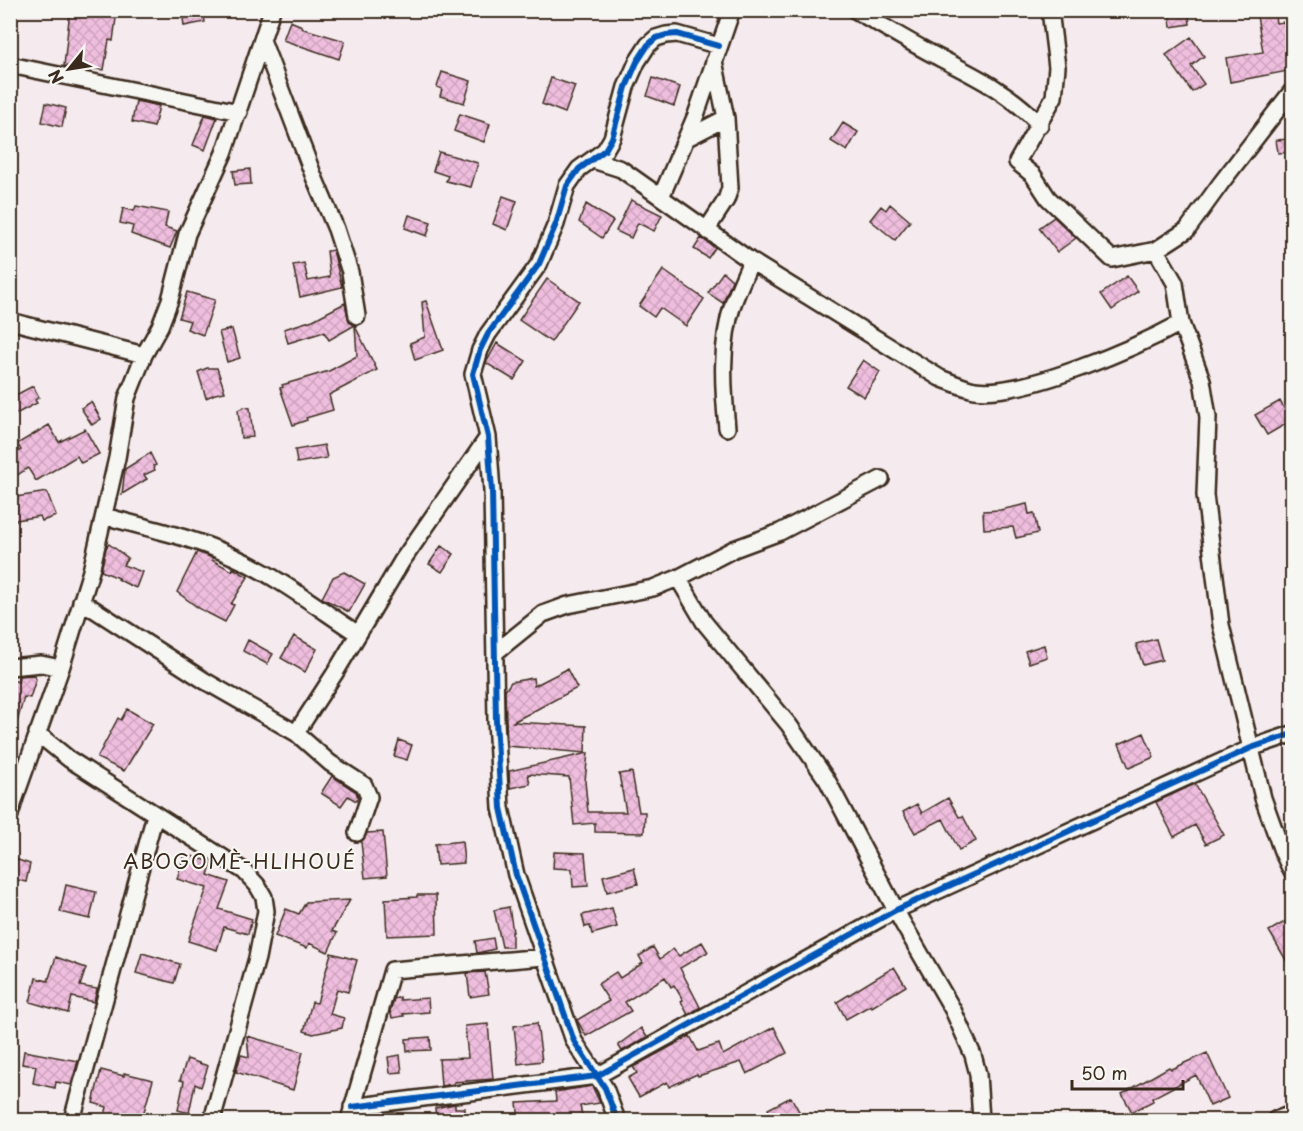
<svg xmlns="http://www.w3.org/2000/svg" width="1303" height="1131" viewBox="0 0 1303 1131" font-family="'Playpen Sans',sans-serif">
  <defs>
    <pattern id="building-cross-hatch" width="8" height="8" patternUnits="userSpaceOnUse" patternTransform="scale(1.5)"><rect width="8" height="8" fill="#efbede"/><path d="M0 0l8 8M0 8l8-8" fill="none" stroke="#cea3be"/></pattern>
  </defs>
  <rect width="100%" height="100%" fill="#f5ebee"/>
  <filter id="ink" filterUnits="userSpaceOnUse"><feTurbulence type="fractalNoise" baseFrequency=".0167" numOctaves="2"/><feDisplacementMap in="SourceGraphic" scale="12" xChannelSelector="R" yChannelSelector="G"/><feConvolveMatrix kernelMatrix="1 2 1 2 8 2 1 2 1" color-interpolation-filters="sRGB"/></filter>
  <g filter="url(#ink)">
    <path fill="url(#building-cross-hatch)" stroke="#3b2a1e" stroke-width="1.5" d="M70,10h47l-4,31 -4,-1 -5,30 -40,-4z
      M182,10h21l2,12 -21,4z
      M1169,10h19l2,14 -19,3z
      M1256,10h18l2,13 9,-1 4,21 4,-1v28l-63,12 -4,-24 37,-6z
      M290,21l12,5 -1,2 44,13 -6,18 -56,-19z
      M1191,37l13,19 -13,10 13,18 -12,8 -26,-37z
      M442,72l29,9 -7,22 -24,-7 2,-7 -5,-2z
      M551,78l24,8 -10,27 -23,-9z
      M653,78l27,9 -6,19 -27,-10z
      M136,101l23,5 -5,21 -22,-5z
      M46,103l20,5 -4,19 -20,-5z
      M460,114l30,10 -6,18 -30,-11z
      M205,115l12,3 -12,32 -12,-5z
      M843,123l15,9 -11,19 -16,-10z
      M1291,139l2,13 -15,1 -2,-13z
      M439,152l39,11 -7,24 -25,-6 2,-5 -15,-5z
      M250,169l1,15 -16,1 -2,-14z
      M503,196l14,5 -10,29 -14,-6z
      M631,200l31,15 -8,16 -16,-8 -7,15 -15,-7z
      M586,204l27,17 -11,17 -23,-16z
      M890,204l20,17 -15,19 -25,-20 11,-14 5,4z
      M136,206l32,6 -3,15 12,4 -7,17 -39,-14 2,-8 -13,-3 3,-15 11,3z
      M409,215l22,7 -4,14 -22,-8z
      M1054,217l22,21 -19,14 -18,-24z
      M701,238l14,10 -7,10 -14,-9z
      M333,250l9,37 -42,10 -7,-32 11,-2 4,18 22,-4 -3,-26z
      M663,270l41,29 -18,27 -26,-18 -6,9 -15,-11z
      M723,272l9,8 -9,23 -15,-10z
      M1127,276l11,15 -26,19 -11,-16z
      M547,279l32,22 -28,41 -32,-22z
      M187,292l28,8 -12,35 -16,-6 3,-8 -11,-3z
      M426,301l17,49 -28,10 -5,-17 15,-6 -3,-35z
      M345,303l4,19 6,3 -26,15 -5,-8 -36,11 -4,-14 29,-9z
      M355,326l22,44 -48,25 4,15 -27,8 1,2 -14,5 -13,-37 3,-1 -1,-2 47,-14 28,-15z
      M232,329l8,29 -13,4 -8,-30z
      M497,343l29,18 -12,19 -28,-17z
      M863,360l17,12 -16,25 -18,-11z
      M207,368h10l8,24 -10,2 -9,4 -8,-26z
      M33,386l6,11 -4,3 2,3 -27,14v-19z
      M1280,401l11,20 -24,14 -12,-20z
      M91,402l10,17 -9,6 -11,-17z
      M244,407l6,1 3,29 -12,1 -3,-28z
      M49,425l10,17 26,-13 14,25 -18,9 -4,-7 -41,25 -8,-13 -18,12v-23l11,-7 -4,-6z
      M324,445l3,13 -30,5 -2,-13z
      M150,453l6,12 -3,1 2,4 -11,5 3,4 -25,15 3,-25z
      M47,492l9,24 -14,5 -2,-5 -30,5v-23z
      M1027,504l2,10 5,-1 4,20 -22,5 -3,-11 -29,2 -1,-18 17,-1z
      M109,544l19,14 -5,7 19,7 -6,16 -11,-5 -7,-4 1,-1 -18,-7 5,-23z
      M441,546l13,8 -12,18 -13,-8z
      M197,552l16,6 -1,2 20,11 1,-3 15,9 -17,27 3,1 -9,17 -25,-13 -23,-17z
      M344,572l21,12 -16,28 -27,-14 11,-21z
      M294,636l23,13 -12,23 -24,-14z
      M1156,639l6,21 -19,5 -7,-21z
      M248,640l25,14 -6,10 -24,-13z
      M1044,645l3,12 -18,6 -4,-12z
      M567,669l10,19 -64,34 73,4 -1,27 -78,-7 -2,-55 6,-9 22,-4 1,8z
      M34,675l2,4 -6,19 -6,-1 -10,36 -4,-1v-53l8,3 1,-6z
      M127,709l26,15 -29,47 -27,-13 21,-40 3,2z
      M1144,733l10,24 -25,11 -10,-24z
      M399,740l13,5 -5,15 -13,-4z
      M588,753l-3,28 3,31h38l-7,-38 13,-2 7,40h6l-1,21 -49,-1v-9l-21,2 -5,-48 -41,-3 2,10 -20,4 -1,-17z
      M332,776l24,16 2,5 -2,4 -8,-5 -7,10 -20,-13z
      M1195,784l29,51 -18,9 -11,-19 -21,12 -18,-35z
      M948,798l11,19 4,-1 13,25 -17,9 -16,-31 -28,14 -12,-21 14,-8 5,9z
      M383,832l4,44 -22,2 -4,-36 6,-9z
      M462,841l2,22 -27,2 -2,-21z
      M554,852l31,1 3,33 -15,1 -1,-18 -19,-1z
      M184,854l28,8 -4,13 21,7 -10,27 33,10 -4,15 -24,-7 -7,23 -29,-9 19,-53 -30,-9z
      M15,859l15,5 -4,18 -16,-4z
      M634,868l4,16 -31,8 -4,-16z
      M66,885l30,7 -6,27 -30,-7z
      M417,895h19l1,39 -50,2 -2,-37 32,-2z
      M350,900l-18,31 5,2 -9,19 -19,-9 -2,5 -32,-12 11,-27 13,5 7,-12z
      M509,907l4,25h-1v15h-10l-8,-37z
      M612,908l5,19 -25,7 -2,-8 -5,1 -3,-12z
      M1293,917v55l-24,-41z
      M493,938l2,11 -18,4 -2,-12z
      M702,942l6,10 -28,16 20,39 -12,8 -7,-14 2,-1 -9,-15 -3,2 -6,-10 -40,25 6,9 -45,25 -9,-16 32,-19 -11,-17 18,-12 4,6 23,-15 -4,-7 14,-9 7,12 13,-10 6,7z
      M142,953l38,11 -6,19 -38,-10z
      M331,953l26,7 -9,32 -11,-3 -7,25 14,4 -2,10 -29,6 -9,-3 8,-29 5,1z
      M56,957l30,11 -6,18 17,3 -3,13 -22,-5 -4,16 -38,-11 6,-24 12,3z
      M894,967l12,19 -34,21 -1,-2 -25,14 -9,-17z
      M485,972l4,22 -19,3 -3,-24z
      M400,997v3l28,-2 1,14 -26,2 1,2 -12,2 -2,-7 4,-12z
      M537,1023l5,38 -24,3 -4,-38z
      M488,1024l5,55 -39,3v2l-13,2 -2,-27 29,-1 -3,-32z
      M774,1027l13,26 -40,21 -6,-12 -43,14 -1,-2 -28,13 -2,-5 -28,15 -11,-19 9,-5 -4,-6 57,-31 8,15 21,-7 4,11z
      M641,1028l6,9 -25,14 -4,-6z
      M247,1036l56,16 -10,38 -57,-18 5,-17 8,2z
      M430,1037l1,13 -24,1 -1,-12z
      M24,1051l54,10 -7,24 -15,-3 -1,6 -22,-5 3,-17 -14,-2z
      M1207,1053l21,45 -18,8 -14,-31 -44,23 1,3 -21,11 -10,-18 47,-27 2,2z
      M400,1055l2,17 -12,1 -2,-16z
      M187,1059l21,7 -7,21 -6,-3 -6,29 -11,-3 6,-29 -4,-1z
      M101,1070l23,6v-3l29,7 -10,35 -8,-2 -1,7h-30l3,-13 -14,-4z
      M592,1086l8,17 -20,3 3,13 -64,1 -2,-17 39,-2 -1,-9z
      M791,1097l13,23h-30l-6,-11z
      M455,1104v4h10v12h-29l-1,-12z"/>
    <g fill="none" stroke-linecap="round" stroke-linejoin="round">
      <defs>
        <path id="minor" d="M855,10c26,15 51,30 77,44 39,20 78,38 108,71
          M1050,10l7,57 -3,30 -37,65 16,13 15,23 64,61 44,-9
          M262,40l52,137 22,52 14,43 7,44
          M10,65l229,47
          M1292,91l-71,92 -34,47 -31,20 19,33 6,40 21,57 6,37 -3,78 16,130 42,173 19,53 10,21
          M687,138l39,-20
          M593,160l28,9 130,92 189,117c11,4 24,10 35,12 48,7 162,-43 206,-67
          M661,197l35,-82 36,-105
          M709,232l2,-9 15,-23 4,-12 -4,-70 -12,-57
          M10,321l134,34
          M727,428c-4,-40 -7,-85 6,-124 5,-14 12,-29 18,-43
          M104,516c43,12 88,21 128,40 45,20 85,51 126,78
          M678,578l26,44 85,103 38,55 75,142 51,88 20,45 5,19 3,46
          M81,601l124,80 91,52 34,30 34,22 5,12 -12,36
          M496,652l47,-38 25,-9 85,-17 25,-10 56,-29 46,-17 101,-53
          M10,667l31,-3 20,4
          M37,733l32,26 175,112 13,14 7,12 2,14 -9,47 -45,162
          M296,733l39,-60 67,-112 86,-124
          M10,815l5,-17 46,-130 30,-97 26,-113 10,-60 17,-43 16,-29 10,-26 17,-66 37,-81 48,-143
          M352,1107l245,-31 299,-166 355,-162 41,-14
          M72,1120l83,-305
          M349,1120l43,-150 152,-13
          M617,1120l-12,-32 -31,-47 -58,-166 -15,-67 -5,-88 -4,-229 -4,-54 -15,-63 7,-24 8,-16 51,-70 17,-40 11,-38 12,-17 26,-19 7,-12 14,-51 11,-25 11,-17 8,-7 10,-3 11,-1 42,12
          M1275,1120l17,-6"/>
      </defs>
      <use href="#minor" stroke="#3b2a1e" stroke-width="20"/>
      <use href="#minor" stroke="#f6f6f2" stroke-width="15"/>
      <defs>
        <path id="cycleway" d="M352,1107l245,-31 299,-166 355,-162 41,-14
          M617,1120l-12,-32 -31,-47 -58,-166 -15,-67 -5,-88 -4,-229 -4,-54 -15,-63 7,-24 8,-16 51,-70 17,-40 11,-38 12,-17 26,-19 7,-12 14,-51 11,-25 11,-17 8,-7 10,-3 11,-1 42,12"/>
      </defs>
      <use href="#cycleway" stroke="#f6f6f2" stroke-width="10"/>
      <use href="#cycleway" stroke="#0057b8" stroke-width="6"/>
    </g>
  </g>
  <g text-anchor="middle" stroke-width="4.5" stroke-linejoin="round" paint-order="stroke">
    <g font-size="20" letter-spacing="1.5" fill="#3b2a1e" stroke="#f6f6f2">
      <text x="240" y="869">ABOGOMÈ-HLIHOUÉ</text>
    </g>
  </g>
  <rect width="1303" height="1131" fill="none" stroke="#f6f6f2" stroke-width="36"/>
  <rect x="18" y="18" width="1267" height="1095" fill="none" stroke="#3b2a1e" stroke-width="2" filter="url(#ink)"/>
  <g transform="translate(69 69) rotate(240)" stroke="#f6f6f2" stroke-width="4.5" paint-order="stroke">
  <path d="M0-4.5L10 22L0 15L-10 22Z" fill="#3b2a1e"/>
  <text y="-9" font-size="16" font-weight="bold" text-anchor="middle" fill="#3b2a1e">N</text>
  </g>
  <path d="M1072 1080v9h111v-9" fill="none" stroke="#3b2a1e" stroke-width="3"/>
  <text x="1081" y="1080" font-size="18" fill="#3b2a1e" stroke="#f6f6f2" stroke-width="4.5" paint-order="stroke">50 m</text>
</svg>
